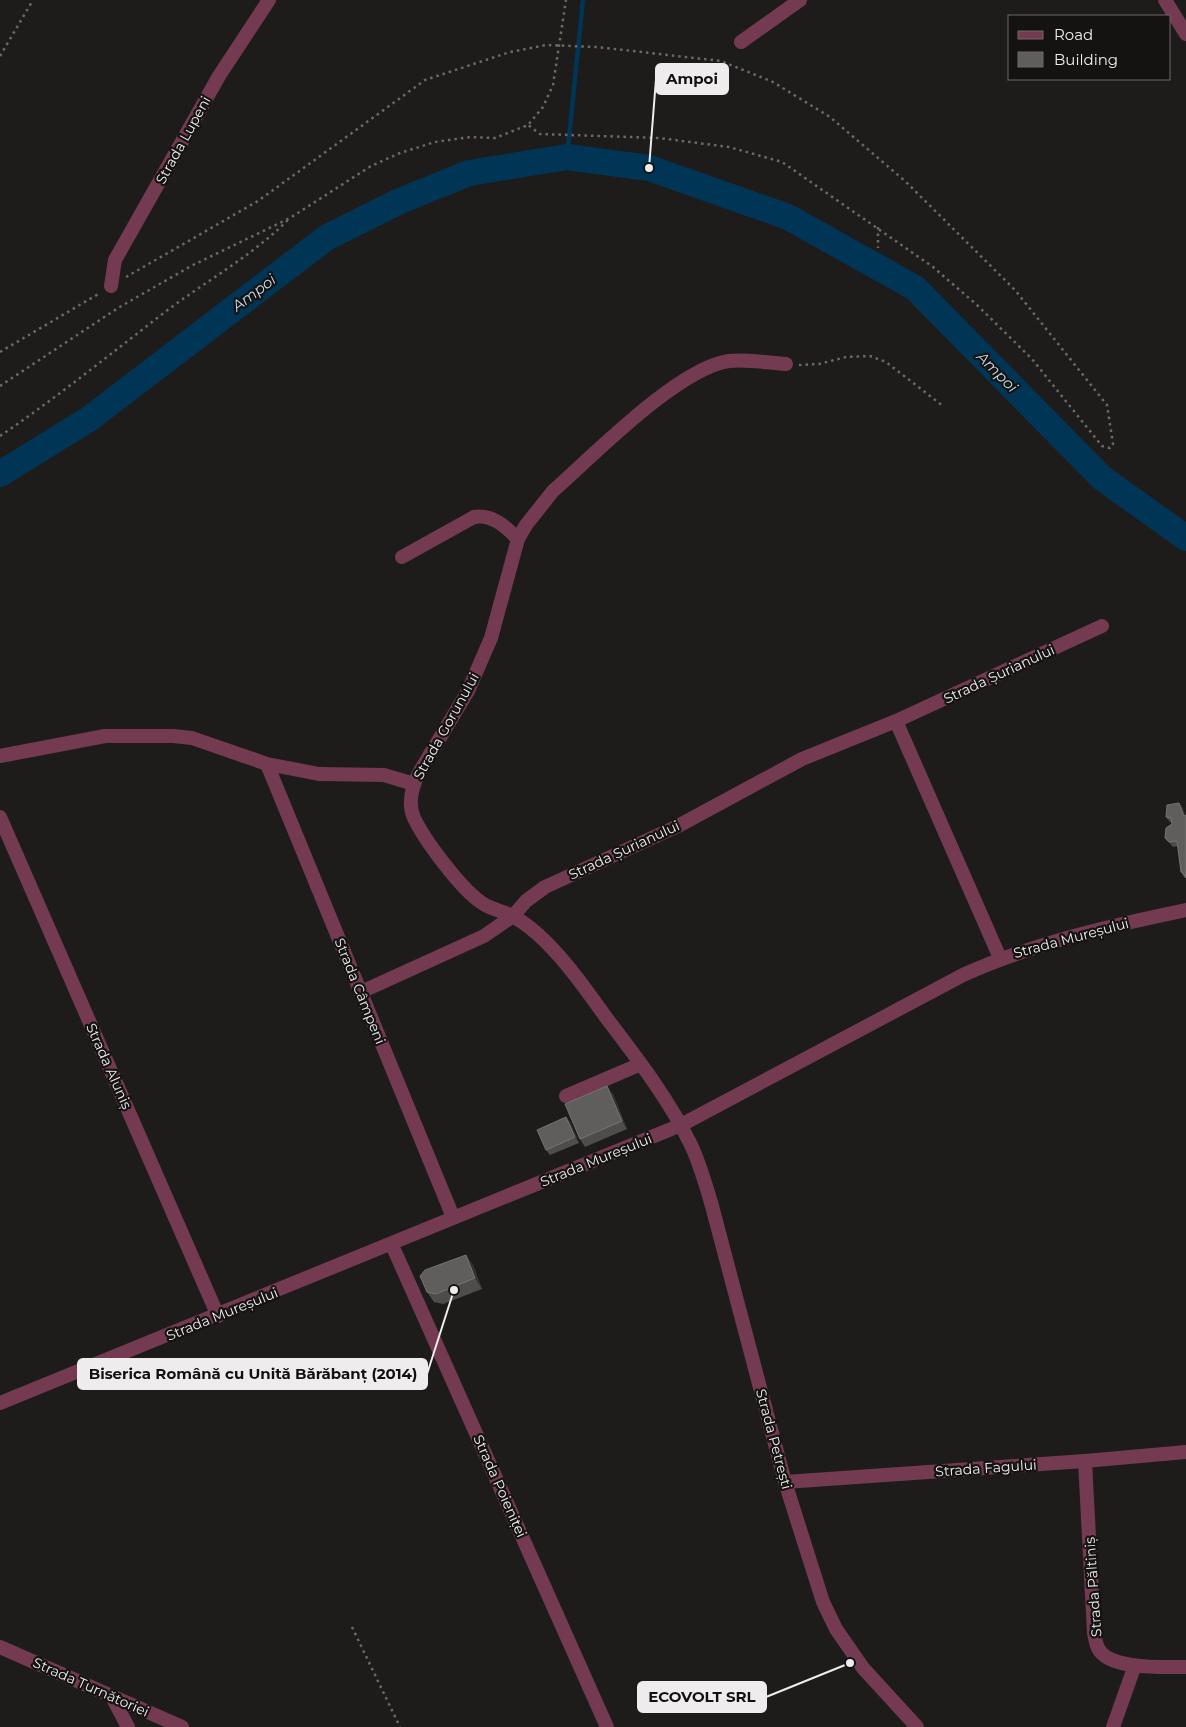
<svg xmlns="http://www.w3.org/2000/svg" width="1186" height="1727" viewBox="0 0 1186 1727" font-family="Montserrat,sans-serif">
  <rect width="100%" height="100%" fill="#1e1c1b"/>
  <g fill="none" stroke-linecap="round" stroke-linejoin="round">
    <path stroke="#003556" stroke-width="4.5" d="M567,157l16,-157"/>
    <path stroke="#003556" stroke-width="26" d="M0,474l89,-55 237,-181 74,-37 69,-28 98,-16 82,11 139,49 127,71 187,190 84,60"/>
    <path stroke="#6b6969" stroke-width="2.5" stroke-dasharray="2.5 4" stroke-linecap="butt" d="M0,56l33,-56
      M878,227v21
      M126,277l132,-76 167,-121 85,-28 36,-7 51,2 124,14 52,21 57,35 75,64 110,109 92,115 6,39 -3,4 -8,-2 -70,-87 -55,-54 -44,-38 -151,-105 -53,-15 -70,-9 -119,-4 -12,-9
      M0,352l100,-59
      M799,365l20,-1 27,-7 24,-1 16,6 57,44
      M0,386l118,-78 73,-42 99,-48 81,-52 29,-13 35,-11 35,-5 25,1 33,-13 15,-18 10,-22 13,-85
      M0,436c56,-38 108,-80 161,-121 43,-33 90,-58 128,-96
      M352,1627l48,100"/>
    <path stroke="#743a51" stroke-width="14" d="M1165,0l21,34
      M741,42l59,-42
      M111,286l4,-26 104,-184 50,-76
      M786,364c-19,-1 -39,-5 -57,-3 -51,7 -136,95 -176,130l-27,34 -8,14 -27,99 -23,53 -48,80c-8,15 -13,31 -6,47 11,23 47,71 68,85 10,7 22,8 32,14 11,6 23,16 32,25 23,23 41,49 59,74 31,41 64,83 86,129 9,19 15,40 21,61l73,276 38,120 13,27 27,39 54,59
      M402,557l72,-40c19,-3 32,10 44,22
      M896,721l104,237
      M0,756l105,-20h68l19,2 75,26 52,10 65,1 30,9
      M267,764l186,453
      M0,817l218,499
      M361,992l123,-56 29,-20 13,-15 19,-14 133,-61 124,-67 94,-38 206,-95
      M566,1096l75,-32
      M392,1245l215,482
      M0,1403l681,-278 282,-150c71,-32 146,-49 223,-65
      M1085,1461l9,172c1,5 2,11 4,15 10,22 67,19 88,19
      M785,1482l300,-21 101,-9
      M0,1647l182,80
      M112,1697l16,30
      M1113,1727l22,-62"/>
  </g>
  <path fill="#4f4d4b" d="M1183,808l3,70 -2,-1 -3,-5 -3,-26 -5,1 -8,-9 7,-14v-2h-2l-4,-5z
    M613,1094l14,35 -42,18 -5,-8z
    M566,1117l4,5 9,21 -29,12 -4,-5z
    M473,1265l9,24 -39,15 -9,-2 -7,-10z"/>
  <path fill="#343231" d="M1179,803l4,5 3,9 -2,-1z
    M607,1086l6,8 14,35 -5,-8z
    M566,1117l4,5 9,21 -4,-6z
    M466,1255l7,10 9,24 -7,-11z"/>
  <path fill="#605e5c" stroke="#767473" d="M1179,803l5,13 2,-1v63l-3,-5 -2,-1 -4,-31 -8,1 -4,-4 1,-10 6,-4 -1,-6 -5,-1 1,-12z
    M607,1086l15,35 -42,18 -15,-35z
    M566,1117l9,20 -29,13 -9,-20z
    M466,1255l9,23 -39,16 -9,-2 -7,-16 5,-6z"/>
  <g text-anchor="middle" stroke-width="4.5" stroke-linejoin="round" paint-order="stroke">
    <g font-size="14" fill="#eeecec" stroke="#151312">
      <text transform="translate(183 140) rotate(-61)" y="5">Strada Lupeni</text>
      <text transform="translate(999 674) rotate(-25)" y="5">Strada Șurianului</text>
      <text transform="translate(446 726) rotate(-61)" y="5">Strada Gorunului</text>
      <text transform="translate(624 850) rotate(-25)" y="5">Strada Șurianului</text>
      <text transform="translate(1071 938) rotate(-15)" y="5">Strada Mureșului</text>
      <text transform="translate(360 991) rotate(68)" y="5">Strada Câmpeni</text>
      <text transform="translate(109 1066) rotate(66)" y="5">Strada Aluniș</text>
      <text transform="translate(596 1160) rotate(-22)" y="5">Strada Mureșului</text>
      <text transform="translate(222 1314) rotate(-22)" y="5">Strada Mureșului</text>
      <text transform="translate(774 1439) rotate(75)" y="5">Strada Petrești</text>
      <text transform="translate(986 1468) rotate(-4)" y="5">Strada Fagului</text>
      <text transform="translate(500 1486) rotate(66)" y="5">Strada Poieniței</text>
      <text transform="translate(1093 1587) rotate(-94)" y="5">Strada Păltiniș</text>
      <text transform="translate(91 1687) rotate(24)" y="5">Strada Turnătoriei</text>
    </g>
    <g font-size="15" font-style="italic" fill="#c8dced" stroke="#151312">
      <text transform="translate(254 293) rotate(-37)" y="5">Ampoi</text>
      <text transform="translate(997 372) rotate(45)" y="5">Ampoi</text>
    </g>
  </g>
  <path fill="none" stroke="#eeecec" stroke-width="2" d="M649 168L656 79M454 1290L427 1374M850 1663L766 1697"/>
  <g fill="#eeecec" stroke="#151312" stroke-width="2">
    <circle cx="649" cy="168" r="5"/>
    <circle cx="454" cy="1290" r="5"/>
    <circle cx="850" cy="1663" r="5"/>
  </g>
  <g fill="#eeecec" stroke="#eeecec" stroke-width="2">
    <rect x="656" y="64" width="72" height="30" rx="5"/>
    <rect x="78" y="1359" width="349" height="30" rx="5"/>
    <rect x="638" y="1682" width="128" height="30" rx="5"/>
  </g>
  <g font-size="15" text-anchor="middle" font-weight="bold" fill="#111">
    <text x="692" y="84">Ampoi</text>
    <text x="253" y="1379">Biserica Română cu Unită Bărăbanț (2014)</text>
    <text x="702" y="1702">ECOVOLT SRL</text>
  </g>
  <rect x="1008" y="15" width="162" height="65" fill="#151312" stroke="#6c6a69"/>
  <rect x="1018" y="31" width="25" height="8" fill="#743a51" stroke="#6c6a69"/>
  <text x="1054" y="40" font-size="15" fill="#eeecec">Road</text>
  <rect x="1018" y="52" width="25" height="15" fill="#605e5c" stroke="#6c6a69"/>
  <text x="1054" y="65" font-size="15" fill="#eeecec">Building</text>
</svg>
